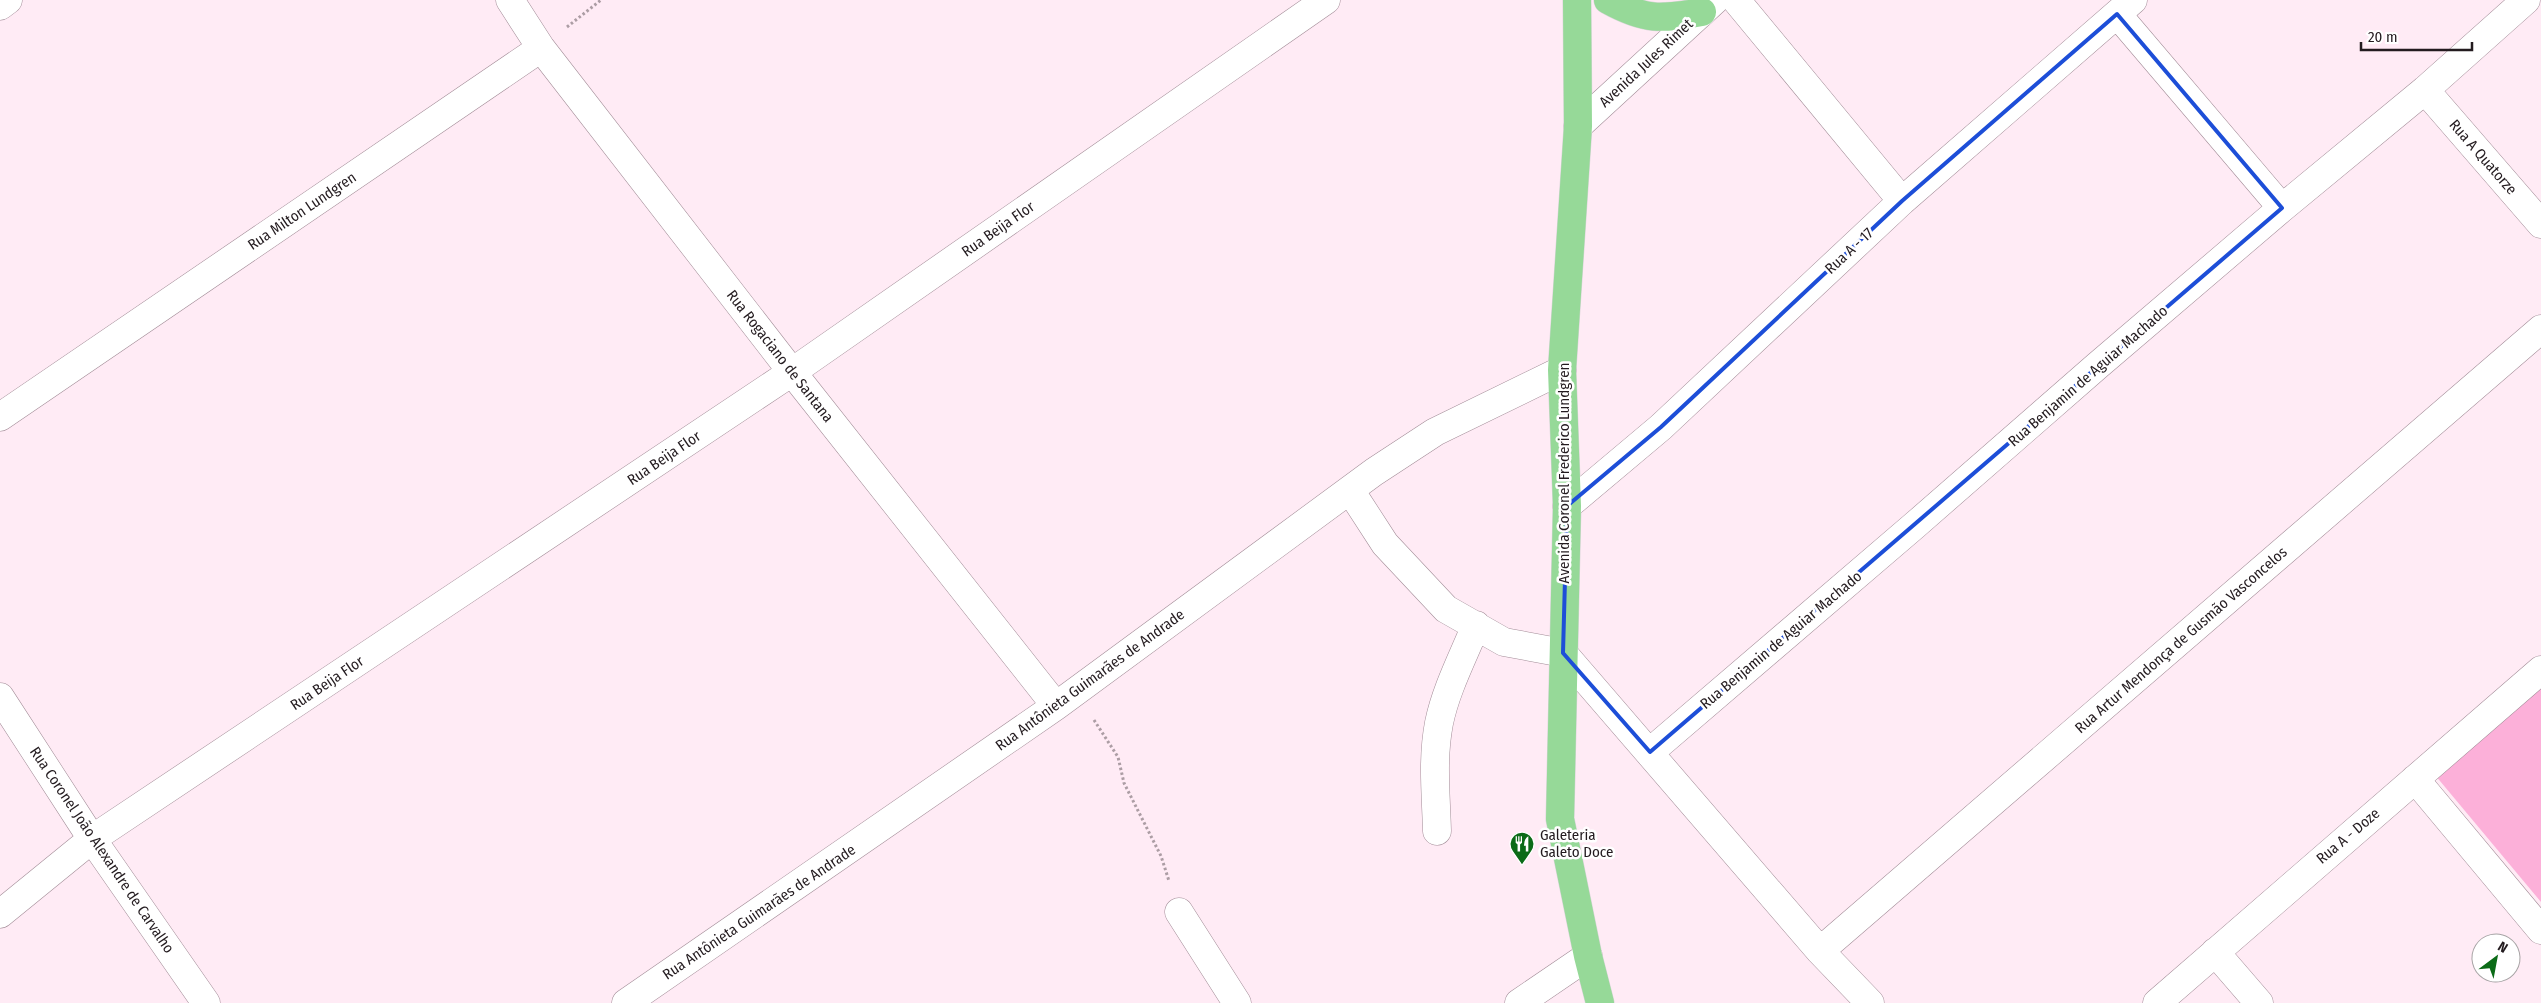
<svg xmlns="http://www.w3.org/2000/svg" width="2541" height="1003" viewBox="0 0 2541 1003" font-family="'Fira Sans Condensed',sans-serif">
  <rect width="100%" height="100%" fill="#ffebf5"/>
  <path fill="#fcb0d9" d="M2541,684v218l-106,-127z"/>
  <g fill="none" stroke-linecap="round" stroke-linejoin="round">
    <defs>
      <path id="minor" d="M510,0l31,48 251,324 264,334
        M1736,0l166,201
        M0,6l8,-6
        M2117,14l165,194
        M2425,90l116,134
        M0,417l541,-369
        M1350,490l35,54 61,65 58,33 59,11 257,298 50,52
        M1567,506l94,-79 241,-226 231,-201
        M0,697l92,142 114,164
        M1650,752l265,-227 182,-159 185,-158 143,-118 101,-90
        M2415,779l126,151
        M1437,831c-1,-36 -5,-72 2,-108 7,-34 24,-66 37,-98
        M1179,912l58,91
        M0,914l92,-75 700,-467 534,-372
        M1820,951l721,-622
        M2215,952l44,51
        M626,1003l430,-297 318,-234 61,-40 127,-62
        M1519,1003l69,-47
        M2157,1003l384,-333"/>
      <path id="tertiary" d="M1578,126l137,-126"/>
      <path id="primary" d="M1577,0l1,126 -16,244 5,136 -7,313 28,137 12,47
        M1608,0c38,21 53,19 94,12"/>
    </defs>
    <use href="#minor" stroke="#a28c97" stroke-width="29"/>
    <use href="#tertiary" stroke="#a28c97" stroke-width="29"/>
    <use href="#primary" stroke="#d7d6d7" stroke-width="29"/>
    <path stroke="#ac9da4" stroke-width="3" stroke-dasharray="2.5 2.5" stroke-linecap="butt" d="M567,27l34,-27
      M1094,720l24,37 6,26 37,73 8,25"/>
    <use href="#minor" stroke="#fff" stroke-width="28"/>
    <use href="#tertiary" stroke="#fff" stroke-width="28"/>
    <use href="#primary" stroke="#96d998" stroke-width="28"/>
  </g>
  <path fill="none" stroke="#1d4ed8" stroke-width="4" stroke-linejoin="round" d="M2117,14l165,194 -632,544 -87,-99 4,-147 94,-79 241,-226z"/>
  <defs>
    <symbol id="restaurant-pin" viewBox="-11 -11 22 30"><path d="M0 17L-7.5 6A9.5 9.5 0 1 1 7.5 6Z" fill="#0b6b17" stroke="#fff"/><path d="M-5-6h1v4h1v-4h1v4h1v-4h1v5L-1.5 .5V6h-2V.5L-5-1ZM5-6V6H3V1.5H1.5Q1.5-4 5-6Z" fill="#fff"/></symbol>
  </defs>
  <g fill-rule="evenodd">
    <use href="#restaurant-pin" x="1508" y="830" width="28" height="38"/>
  </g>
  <g text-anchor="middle" stroke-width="5" stroke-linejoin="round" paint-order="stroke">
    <g font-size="15" fill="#231b1f" stroke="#fff">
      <text transform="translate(1646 63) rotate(-43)" y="5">Avenida Jules Rimet</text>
      <text transform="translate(2483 157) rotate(49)" y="5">Rua A Quatorze</text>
      <text transform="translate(302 211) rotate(-34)" y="5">Rua Milton Lundgren</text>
      <text transform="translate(998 229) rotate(-35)" y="5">Rua Beija Flor</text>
      <text transform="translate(1849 251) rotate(-43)" y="5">Rua A - 17</text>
      <text transform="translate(780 356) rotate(52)" y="5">Rua Rogaciano de Santana</text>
      <text transform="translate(2088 376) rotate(-41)" y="5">Rua Benjamin de Aguiar Machado</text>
      <text transform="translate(664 458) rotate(-34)" y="5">Rua Beija Flor</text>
      <text transform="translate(1564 473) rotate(-90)" y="5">Avenida Coronel Frederico Lundgren</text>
      <text transform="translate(1781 640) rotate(-40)" y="5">Rua Benjamin de Aguiar Machado</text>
      <text transform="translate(2181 640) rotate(-41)" y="5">Rua Artur Mendonça de Gusmão Vasconcelos</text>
      <text transform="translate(1090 680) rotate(-36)" y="5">Rua Antônieta Guimarães de Andrade</text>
      <text transform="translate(327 683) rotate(-34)" y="5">Rua Beija Flor</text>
      <text transform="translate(2348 836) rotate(-40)" y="5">Rua A - Doze</text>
      <text transform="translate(102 850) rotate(56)" y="5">Rua Coronel João Alexandre de Carvalho</text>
      <text transform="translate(759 912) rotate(-34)" y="5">Rua Antônieta Guimarães de Andrade</text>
    </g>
    <g font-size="15" fill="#231b1f" stroke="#fff" text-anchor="start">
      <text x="1540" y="840">Galeteria<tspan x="1540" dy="17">Galeto Doce</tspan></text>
    </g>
  </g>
  <g transform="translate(2496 958) rotate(32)"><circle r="24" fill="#ffffff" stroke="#a7a4a5"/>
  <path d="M0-4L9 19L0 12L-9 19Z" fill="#0b6b17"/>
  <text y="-8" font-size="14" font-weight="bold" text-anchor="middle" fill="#231b1f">N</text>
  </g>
  <path d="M2361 42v8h111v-8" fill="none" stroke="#231b1f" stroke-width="2.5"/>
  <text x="2368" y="42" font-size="15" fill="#231b1f" stroke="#ffffff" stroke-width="4" paint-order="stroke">20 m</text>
</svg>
